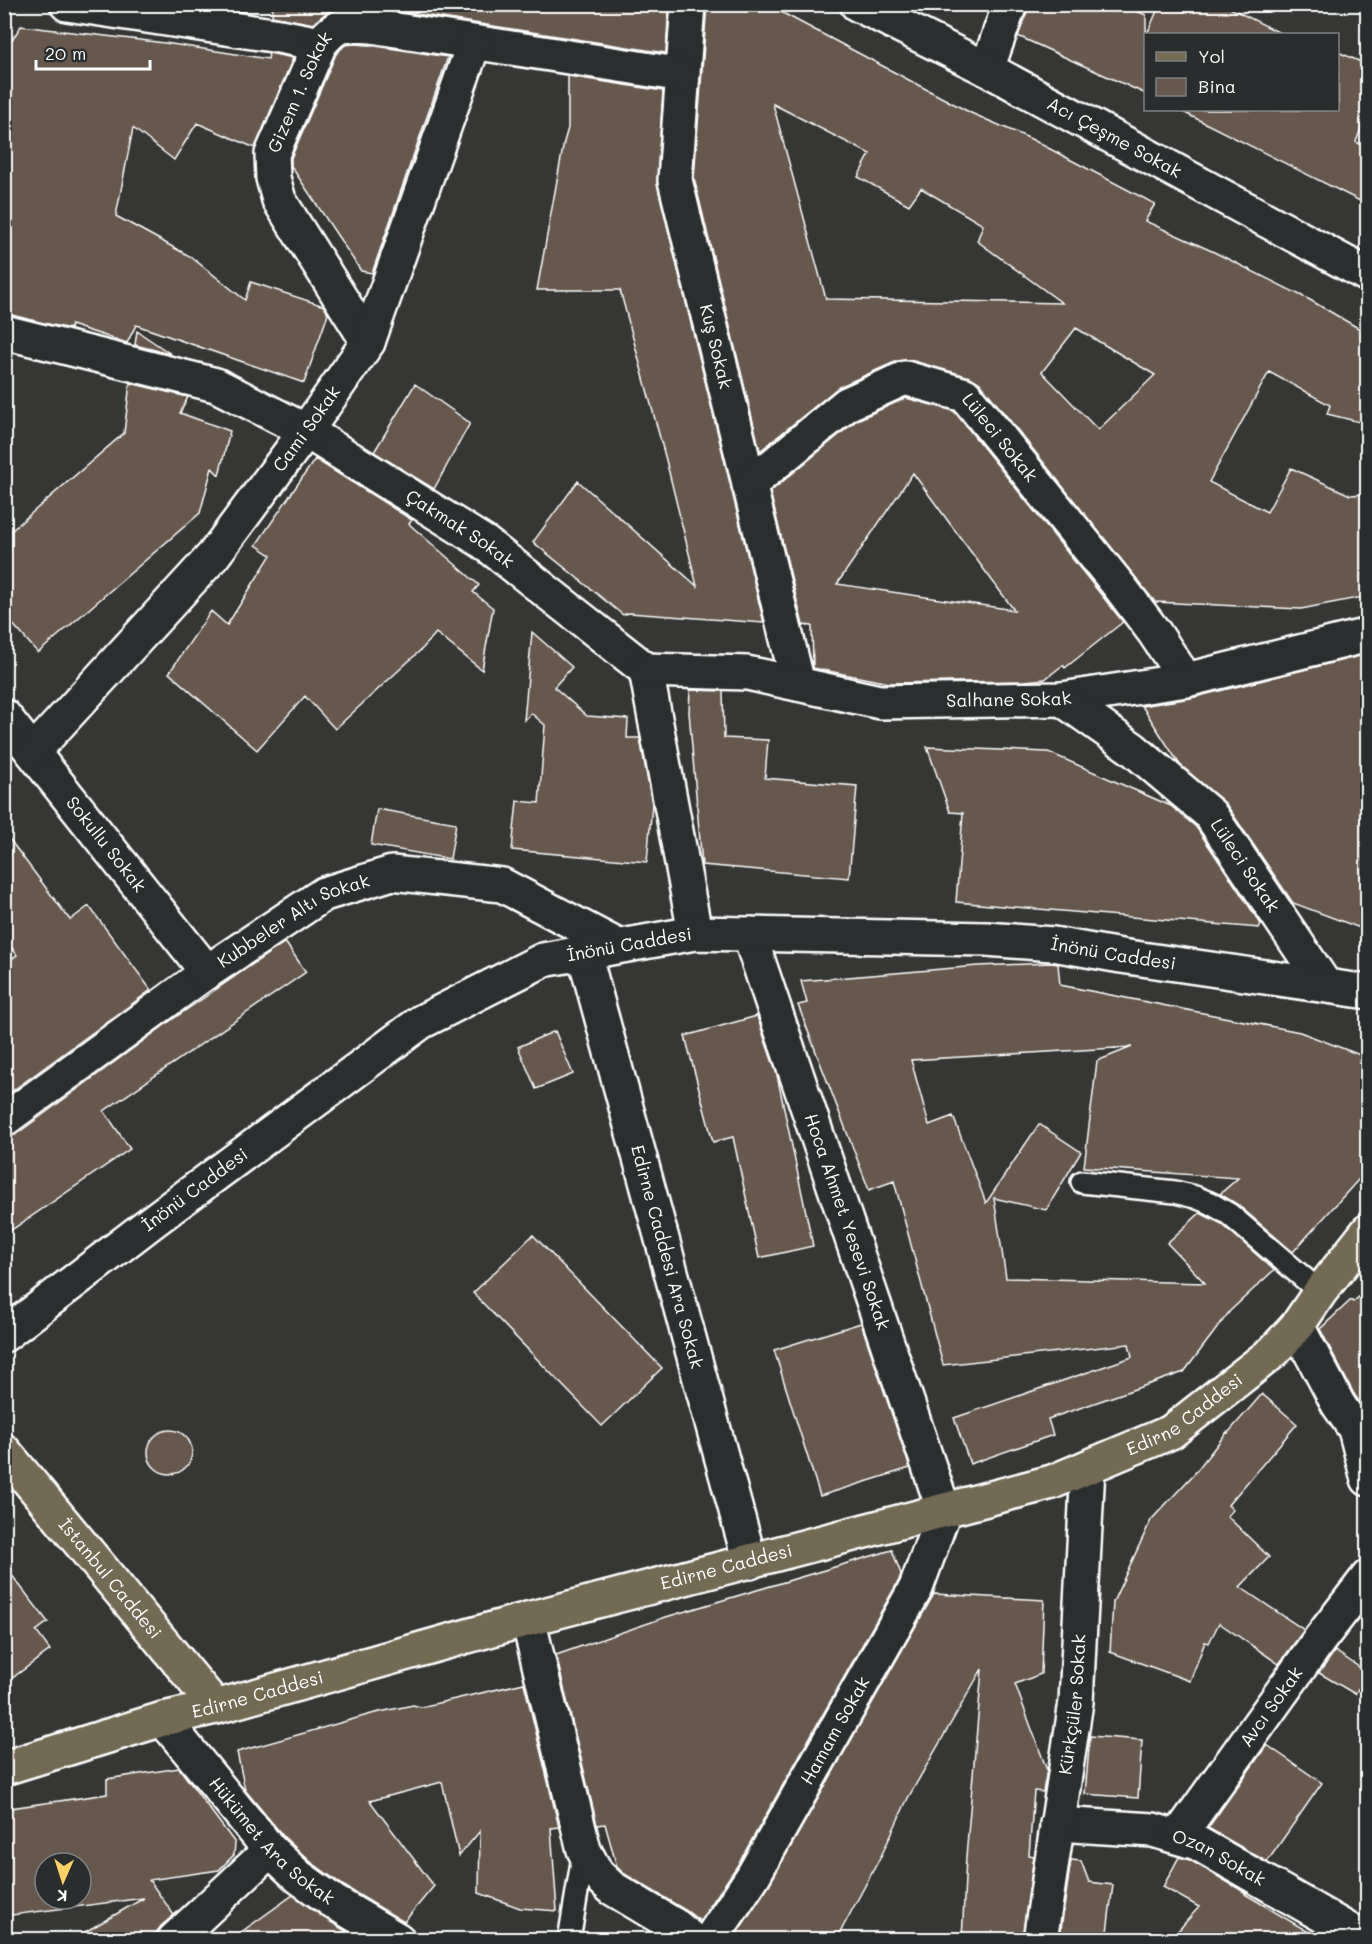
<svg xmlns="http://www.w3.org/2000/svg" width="1372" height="1944" viewBox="0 0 1372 1944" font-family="Mali,sans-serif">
  <rect width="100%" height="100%" fill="#363634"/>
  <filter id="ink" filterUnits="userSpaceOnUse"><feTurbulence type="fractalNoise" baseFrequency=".0167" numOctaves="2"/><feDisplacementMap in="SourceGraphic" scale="12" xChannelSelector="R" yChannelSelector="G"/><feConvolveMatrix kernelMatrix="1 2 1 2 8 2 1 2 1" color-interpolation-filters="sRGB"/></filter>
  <g filter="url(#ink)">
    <path fill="#66584d" stroke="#fff" stroke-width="1.5" fill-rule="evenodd" d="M273,4h396l-3,49 -294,-46h-25l-12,2 -9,4 -13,11 -41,-8z
      M707,4h59l205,109 60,26 124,65 -10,17 69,31 96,48 48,28 10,2v94l-41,-10 3,-9 -61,-33 -60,110 58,30 24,-44 59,27 18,-1v102l-67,13 -146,-7 -175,-219 -10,-6 -60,-17 -13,1 -58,26 -79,64 -66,-273zM773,104l97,50 -12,23 51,28 12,-17 62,37 -6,16 85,62 -236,-4zM1076,328l79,47 -57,55 -56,-58z
      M1030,4h90l26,11v79l-128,-58z
      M1160,4h62l60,30h-135z
      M21,26l144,17 103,16 1,-6 24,5 -38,90 -58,-25 -23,37 -41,-32 -17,88 75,41 54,43 6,-18 73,24 4,8 -24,69 -168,-58 -9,18 -56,-18 -1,4 -66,-15v-262z
      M354,44l15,1 79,12 -76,216 -11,-2 -70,-105v-8l45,-104 9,-9z
      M1338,52l30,13v45l-12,32 12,5v58l-189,-95h159z
      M568,76l95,15 -6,93 107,439 -135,-10 -6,2 -90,-73 45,-61 119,105 -31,-126 -46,-170h-83l27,-148 4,-14z
      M137,331l34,23 -36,-9z
      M130,383l58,14 -8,16 50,18 -11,44 -7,-7 -12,45 -162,140 -34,-39v-77l120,-104z
      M415,384l55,39 -36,66 -60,-37z
      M906,398l48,13 169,211 -58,46 -2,-3 -18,14 -20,2 -136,2 -76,-15 -1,-42 -9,-1 -33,-133 87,-72zM913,473l35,48 66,89 -177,-26z
      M315,459l97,61 -3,4 70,61 -6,7 20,16 -11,62 -46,-37 -13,15 -88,81 -30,-33 -48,54 -88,-77 42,-62 16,14 44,-70 -15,-10z
      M532,632l40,35 -18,20 33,29 41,3 -1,19h13l12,66 -5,58 -135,-12 5,-49 22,2 6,-78 -14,-12 -7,8z
      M1368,654v277l-75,-28 -67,-99 -46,-39 -38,-59 49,-8z
      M690,690l33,1 1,47 44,2 -3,38 92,8 -8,92 -147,-13 -13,-153z
      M927,747l121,5 123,54 25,21 65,97 -2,4 -303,-26 7,-89 -13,-1z
      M377,809l79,14 -6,36 -79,-14z
      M4,832l66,88 19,-14 62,84 -147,107v-133l13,-9 -13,-19z
      M285,942l21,30 -202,139 26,38 -126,86v-97l11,-3 158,-116z
      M1051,963l7,1 2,21 240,47 68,26v111l-75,83 -56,-48 -17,-10 18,-16 -154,-11 13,-106 35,-14 -221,13 18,65 24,-9 33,87 53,-79 42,28 -35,58 -52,-12 12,80 199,5 -38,-40 33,-30 22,11 52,46 -44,41 -46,61 -136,47 5,16 -83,29 -16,-46 178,-61 -3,-13 -186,21 -49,-184 -25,9 -71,-185 9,-2 -6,-22 177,-15z
      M757,1016l20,59 36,171 -54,12 -26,-121 -20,5 -28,-106z
      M555,1031l18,43 -37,15 -18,-42z
      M533,1235l129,133 -60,58 -129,-133z
      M1368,1289v120l-6,-3 -8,-12 -34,-65 31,-29 2,2z
      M861,1323l49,145 -90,28 -46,-146z
      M1262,1394l35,30 -69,81 5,5 -6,6 42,41 -29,30 64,43 -25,34 -60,-41 -10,20 -4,-1 -15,39 -80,-29 3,-50 38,-82 43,-46 33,-42 1,1z
      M148 1452a22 22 0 1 1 44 0a22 22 0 1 1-44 0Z
      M892,1550l9,24 -2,6 -162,286 -37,55 -13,-10 -64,-38 -6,-6 -12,-43 -8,1 -41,-170 110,-38z
      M4,1565l44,57 -12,9 14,19 -46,34z
      M934,1594l110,6 -3,74 -26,10 32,86 -4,22 -9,-1 -5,64 5,1 -12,84h-60l4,-83 16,-188 -74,129 -26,56 -46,86h-88l-11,-7 32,-48z
      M1335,1651l33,22 -13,21 -36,-21z
      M524,1683l35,144 -8,1 6,83 -37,-3 -41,-15 1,-62 -21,25 -17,-74 -72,19 64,85 -30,36 -60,-36 -33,-24 -27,-25 -39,-47 -8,-38 138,-39 38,-8 8,2z
      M1090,1736l52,4 -4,58 -53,-4z
      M1267,1745l55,38 -55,79 -59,-34z
      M179,1768l56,75 -1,12 -15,15 -70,10 25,35 -13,11 -10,14h-80l73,-42 -140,18v-107l103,-15v-15zM45,1863h36v36h-36z
      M1179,1857l11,3 56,33 -1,1 77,46h-152l29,-33 -36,-20z
      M1071,1860l10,1 8,21 24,3 -6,47 3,8 -50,-4z
      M293,1895l31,23 36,22h-130z"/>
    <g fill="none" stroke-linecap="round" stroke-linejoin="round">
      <defs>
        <path id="service" d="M1082,1182l93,10 20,5 15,6 19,11 91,78
          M569,1940l15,-90"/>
        <path id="pedestrian" d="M4,1120l203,-148"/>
        <g id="minor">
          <path d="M67,4l212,32 41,8"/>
          <path id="s1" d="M688,4l-13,176 123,504"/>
          <path d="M987,69l23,-65"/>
          <path id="s2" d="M4,332l212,53 90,46 179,112 161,127 49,263"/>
          <path id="s3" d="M368,342l-89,-142 -6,-22 -1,-24 48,-110c18,-22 23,-19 51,-18l312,49"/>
          <path id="s4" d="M749,485l98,-81 58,-26 60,17 155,192 34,45 32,48"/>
          <path id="s5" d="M646,670l101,3 133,29 182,-3 124,-19 182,-45"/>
          <path id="s6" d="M1062,699l71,50 77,65 115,171"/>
          <path id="s7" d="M4,716l203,256 117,-78 68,-21 110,12 116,61"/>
          <path id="s8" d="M33,752l180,-196 93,-125 62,-89 106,-299"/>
          <path id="s9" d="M584,953l166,609"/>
          <path d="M1297,1326l41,78 17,25 13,50"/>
          <path d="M528,1619l56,231 13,24 15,14 65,39 15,13"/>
          <path id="s10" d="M163,1719l107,131 29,27 35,25 64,38"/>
          <path id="s11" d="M1057,1824l96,6 44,13 169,97"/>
          <path id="s12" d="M1178,1837l142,-198 48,-62"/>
          <path d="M174,1940l96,-90"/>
          <path id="s13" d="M710,1940l43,-64 163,-288 28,-77 -195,-577"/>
          <path id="s14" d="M1040,1940l36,-238 12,-235"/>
        </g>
        <g id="secondary">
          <path id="s15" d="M857,4l130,65 381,206"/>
          <path id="s16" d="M4,1335l149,-114 268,-199 122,-62 152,-27 291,6 67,5 68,12 247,36"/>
        </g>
        <g id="primary">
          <path id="s17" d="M4,1451l212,256"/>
          <path id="s18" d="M4,1768l159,-49 53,-12 312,-88 524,-137 119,-50 102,-80 24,-26 23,-34 48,-61"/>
        </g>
      </defs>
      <use href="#service" stroke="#fff" stroke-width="26"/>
      <use href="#pedestrian" stroke="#fff" stroke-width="36"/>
      <use href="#minor" stroke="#fff" stroke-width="38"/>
      <use href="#secondary" stroke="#fff" stroke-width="38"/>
      <use href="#primary" stroke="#fff" stroke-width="38"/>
      <use href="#service" stroke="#2a2d2e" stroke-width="21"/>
      <use href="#pedestrian" stroke="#2a2d2e" stroke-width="32"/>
      <use href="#minor" stroke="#2a2d2e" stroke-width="33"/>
      <use href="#secondary" stroke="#2a2d2e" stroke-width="33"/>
      <use href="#primary" stroke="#736b52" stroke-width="33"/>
    </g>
  </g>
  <g text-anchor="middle" stroke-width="6" stroke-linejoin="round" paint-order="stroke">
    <g font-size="18" fill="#fff" stroke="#2a2d2e">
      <text dy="6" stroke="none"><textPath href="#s3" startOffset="282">Gizem 1. Sokak</textPath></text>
      <text dy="6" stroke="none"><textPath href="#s15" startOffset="290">Acı Çeşme Sokak</textPath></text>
      <text dy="6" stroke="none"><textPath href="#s1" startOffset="348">Kuş Sokak</textPath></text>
      <text dy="6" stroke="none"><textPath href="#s8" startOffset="424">Cami Sokak</textPath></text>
      <text dy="6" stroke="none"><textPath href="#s4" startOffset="308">Lüleci Sokak</textPath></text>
      <text dy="6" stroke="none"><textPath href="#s2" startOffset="502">Çakmak Sokak</textPath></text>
      <text dy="6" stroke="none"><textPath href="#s5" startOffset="366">Salhane Sokak</textPath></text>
      <text dy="6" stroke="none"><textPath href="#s7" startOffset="164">Sokullu Sokak</textPath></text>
      <text dy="6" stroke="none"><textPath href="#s6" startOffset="250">Lüleci Sokak</textPath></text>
      <text dy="6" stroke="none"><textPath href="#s7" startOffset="428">Kubbeler Altı Sokak</textPath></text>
      <text dy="6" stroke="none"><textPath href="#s16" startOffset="746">İnönü Caddesi</textPath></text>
      <text dy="6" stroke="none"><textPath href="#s16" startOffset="1232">İnönü Caddesi</textPath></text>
      <text dy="6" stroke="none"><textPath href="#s16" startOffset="240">İnönü Caddesi</textPath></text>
      <text transform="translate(847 1222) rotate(71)" y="6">Hoca Ahmet Yesevi Sokak</text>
      <text dy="6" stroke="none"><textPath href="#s9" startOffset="315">Edirne Caddesi Ara Sokak</textPath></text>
      <text dy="6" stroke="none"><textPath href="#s18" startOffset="1236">Edirne Caddesi</textPath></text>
      <text dy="6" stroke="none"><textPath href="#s18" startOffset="750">Edirne Caddesi</textPath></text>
      <text dy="6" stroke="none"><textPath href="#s17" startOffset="166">İstanbul Caddesi</textPath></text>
      <text dy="6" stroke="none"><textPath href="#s18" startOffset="264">Edirne Caddesi</textPath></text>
      <text dy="6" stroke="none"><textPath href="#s14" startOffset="238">Kürkçüler Sokak</textPath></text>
      <text dy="6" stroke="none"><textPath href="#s12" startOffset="160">Avcı Sokak</textPath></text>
      <text dy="6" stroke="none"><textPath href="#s13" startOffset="244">Hamam Sokak</textPath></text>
      <text dy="6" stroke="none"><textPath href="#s10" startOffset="164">Hükümet Ara Sokak</textPath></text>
      <text dy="6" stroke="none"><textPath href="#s11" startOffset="168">Ozan Sokak</textPath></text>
    </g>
  </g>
  <rect width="1372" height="1944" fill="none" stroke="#2a2d2e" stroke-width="24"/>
  <rect x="12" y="12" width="1348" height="1920" fill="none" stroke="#fff" stroke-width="2" filter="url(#ink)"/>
  <rect x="1144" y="33" width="195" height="78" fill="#2a2d2e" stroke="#7f8182" stroke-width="1.5"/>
  <rect x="1156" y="52" width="30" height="9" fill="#736b52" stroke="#7f8182" stroke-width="1.5"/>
  <text x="1198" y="63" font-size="18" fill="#ffffff">Yol</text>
  <rect x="1156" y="78" width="30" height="18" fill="#66584d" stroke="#7f8182" stroke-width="1.5"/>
  <text x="1198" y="93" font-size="18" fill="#ffffff">Bina</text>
  <g transform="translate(63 1881) rotate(183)"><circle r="28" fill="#2a2d2e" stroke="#7f8182" stroke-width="1.5"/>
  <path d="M0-4.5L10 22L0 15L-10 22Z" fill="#ffd166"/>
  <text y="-9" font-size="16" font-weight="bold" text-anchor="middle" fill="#ffffff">K</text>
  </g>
  <path d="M36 60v9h114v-9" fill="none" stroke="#ffffff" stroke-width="3"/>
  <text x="45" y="60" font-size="18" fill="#ffffff" stroke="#2a2d2e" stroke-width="4.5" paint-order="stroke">20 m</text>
</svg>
